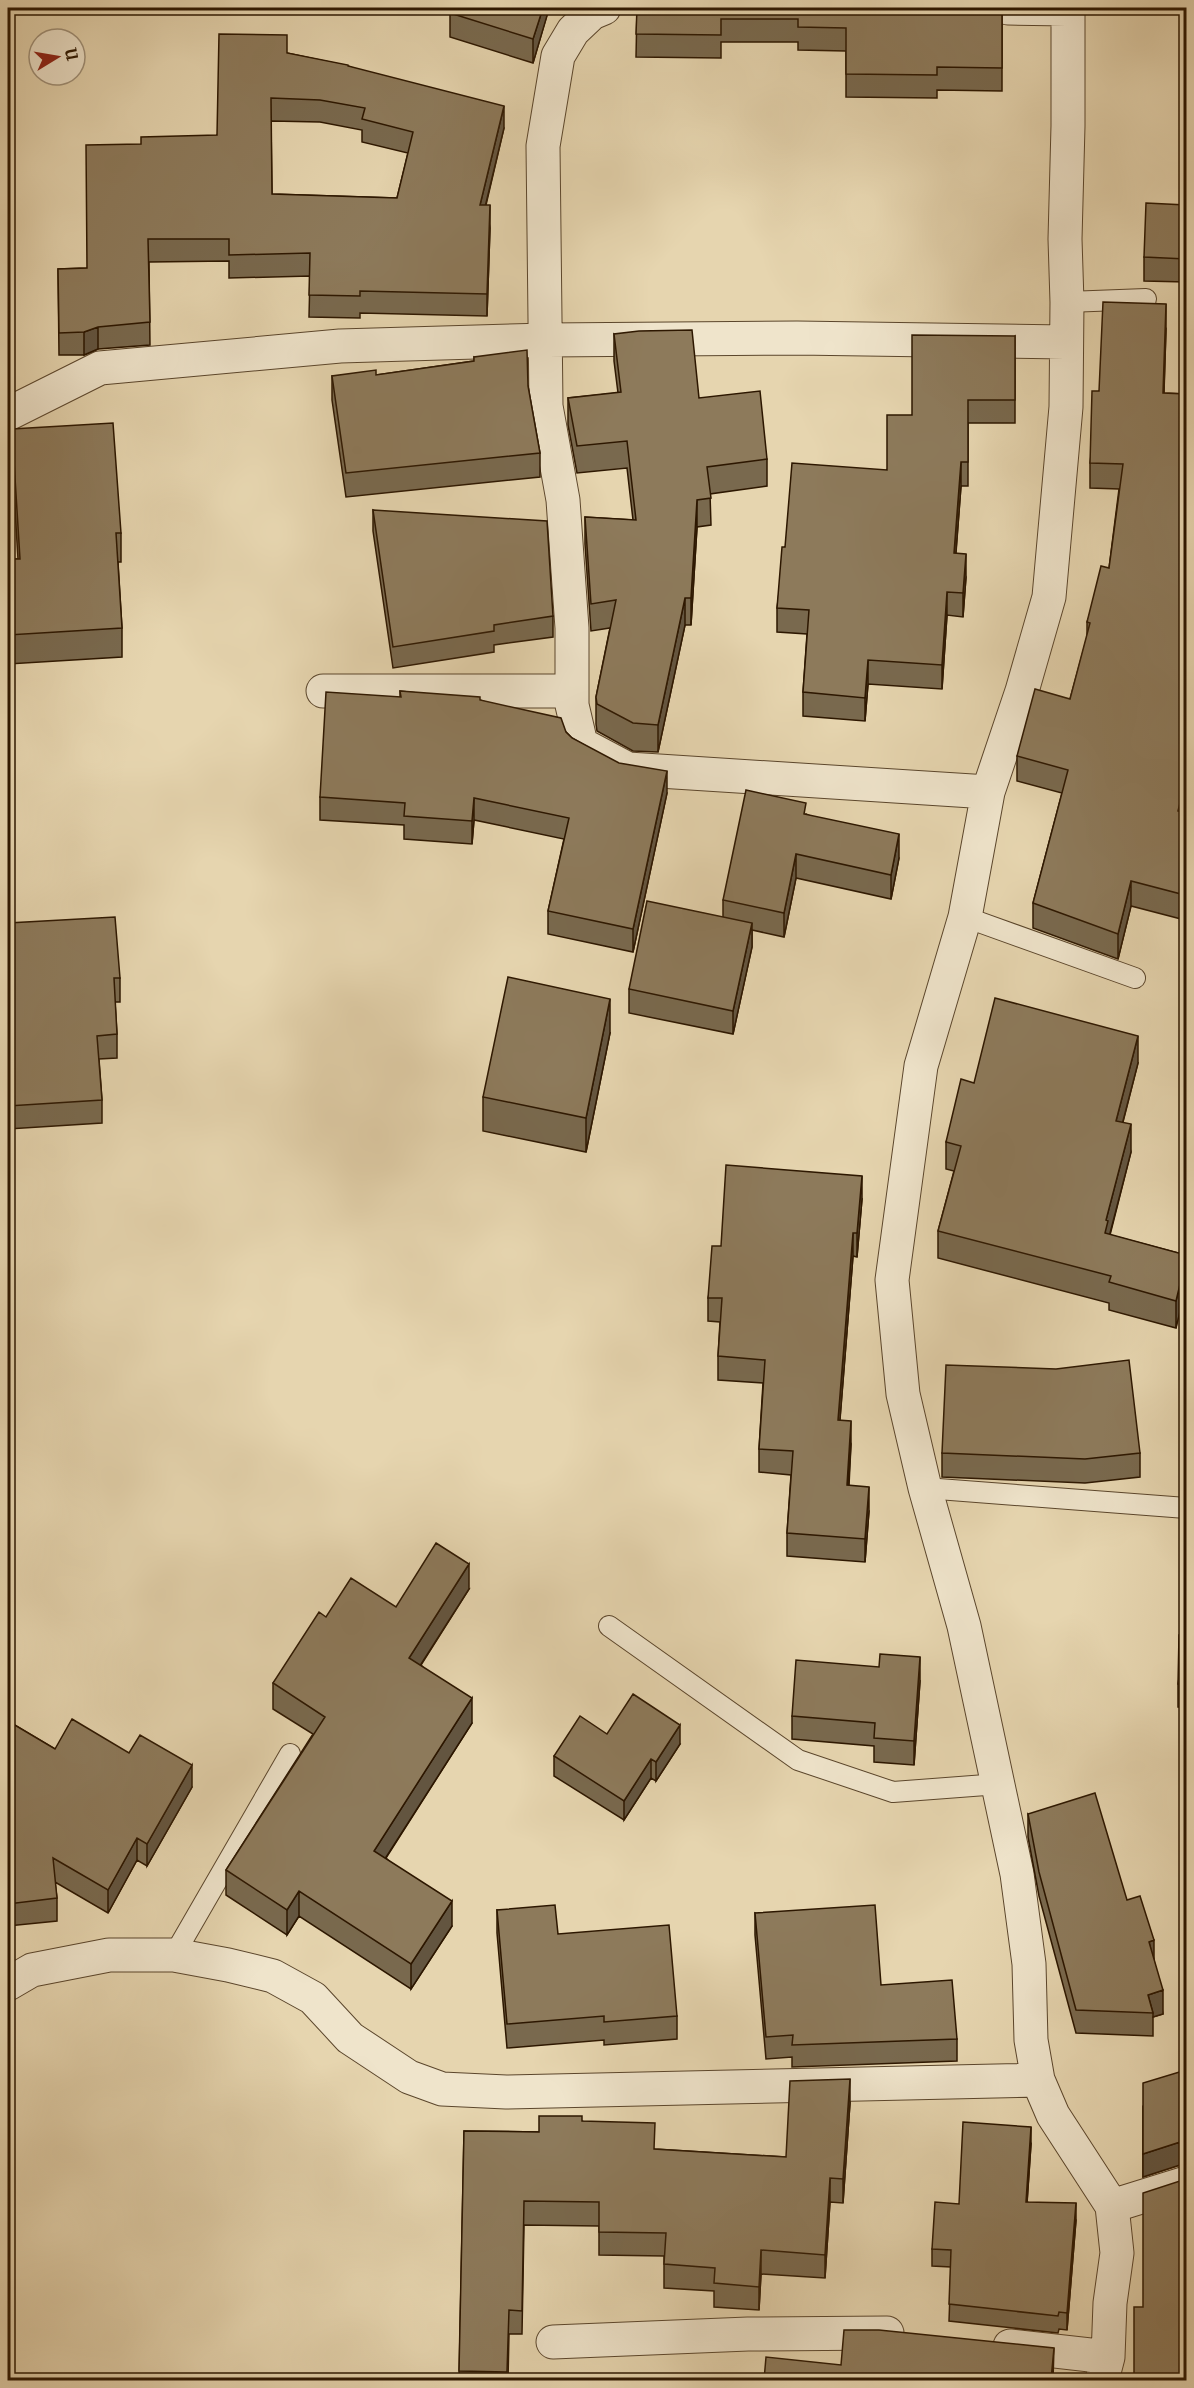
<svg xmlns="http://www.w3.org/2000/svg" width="1194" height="2388" viewBox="0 0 1194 2388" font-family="'IM FELL French Canon',serif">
  <rect width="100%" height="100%" fill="#e6d5af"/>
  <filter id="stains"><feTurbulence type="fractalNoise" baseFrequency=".00333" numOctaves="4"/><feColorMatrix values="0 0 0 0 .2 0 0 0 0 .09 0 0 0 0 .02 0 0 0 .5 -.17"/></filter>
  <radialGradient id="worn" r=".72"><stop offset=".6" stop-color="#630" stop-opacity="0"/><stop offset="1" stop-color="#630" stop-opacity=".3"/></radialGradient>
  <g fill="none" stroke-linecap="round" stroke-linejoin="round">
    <defs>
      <path id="service" d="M1067,302l79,-3
        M965,917l170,61
        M925,1488l261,20
        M609,1626l189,134 95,32 106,-8
        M174,1955l116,-201"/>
      <path id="minor" d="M604,8l-12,5 -19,18 -15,25 -15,90 3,260 17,94 9,128v77l9,39 47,25 360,23
        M1008,8l59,1
        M1068,8v118l-3,113 2,63 -1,105 -17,190 -27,94 -34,101 -23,125 -44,149 -29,214 11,114 22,94 39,138 53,248 12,90 2,76 7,40 15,35 59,91 5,47 -7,50 -2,54 -6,23
        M8,414l92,-46 240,-22 207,-6 250,-2 268,4
        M323,691h249
        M8,1984l24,-14 77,-15h65l54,10 45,11 40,22 37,40 59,39 33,12 64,3 532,-12
        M1112,2206l74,-23
        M553,2342l195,-8 139,-1
        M1010,2346l98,11"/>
    </defs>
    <use href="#service" stroke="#5b462c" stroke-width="22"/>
    <use href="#minor" stroke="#5b462c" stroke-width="35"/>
    <use href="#service" stroke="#efe4cb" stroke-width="20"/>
    <use href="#minor" stroke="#efe4cb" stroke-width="33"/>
  </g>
  <path fill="#79694e" stroke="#2d1700" stroke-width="1.5" fill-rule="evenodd" d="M549,8l-16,55 -83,-26v-24z
    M637,8h365v83l-65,-1v8l-91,-1v-46l-48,-1v-8h-77v16l-85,-1z
    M287,53l61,13 156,62 -18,77 4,23 -3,88 -127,-3v5l-51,-1 1,-41 -81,2v-17l-80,1 1,83 -52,4 -14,6h-25l-1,-86 29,-1 130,-133zM271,121l49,1 42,8v12l46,11 -11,45 -125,-4z
    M1186,205v77l-42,-1v-24z
    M1166,329l-2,64 22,1v411l-1,8 -4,106 -50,-13 -13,53 -85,-31v-25l29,-110 -45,-12v-25l53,-57 17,-62v-15l22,-54 10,-79 -29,-1v-25l9,-72z
    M614,334l85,64 68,61v27l-57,8 1,31 -14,2 -6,98h-6l-27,127 -25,-1 -36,-20 -1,-7v-27l14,-69 -19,3 -6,-87v-27l48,3 -6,-52 -50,5 -9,-48v-27l50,-5 -4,-32z
    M1015,336v87h-47v63h-7l-5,67 10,24 -3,40 -16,-2 -5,74 -74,-5 -3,37 -62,-5v-24l4,-58 -30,-2v-24l8,-61 102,-77 25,-55z
    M474,357l54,29 12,67v24l-194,20 -14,-97v-24l44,-1 98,-14z
    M12,429l109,104v29h-3l4,66v29l-114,7v-105h10l-6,-101z
    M373,510l180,106v21l-59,8v7l-101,16 -20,-137z
    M400,691l80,9 86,32 6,6 95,55 -34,159 -85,-18v-23l16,-72 -90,-19 -2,24 -68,-5v-14l-84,-5v-23l80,-100z
    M806,814l93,44 -8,41 -95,-21 -12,59 -32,-7v17l-19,87 -104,-21v-24l94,-72v-17z
    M8,923l112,55v24h-5l2,32v24l-18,1 3,41v23l-94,6z
    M610,1033l-24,119 -103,-21v-34z
    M1138,1063l-15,59 8,30 -21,83 76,20 -10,73 -67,-18v-7l-171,-45v-27l16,-60 -8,-2v-27l28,-59z
    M862,1199l-5,58 -4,-1 -13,164 11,24 -2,42 20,25 -4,51 -78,-6v-23l4,-58 -32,-3v-23l4,-66 -45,-3v-24l2,-34 -12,-1v-23l13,-52z
    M942,1453h198v24l-55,6 -143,-6z
    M1185,1526h1v54l-1,-30z
    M469,1589l-48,76 51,58 -86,135 66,68 -41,63 -112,-73 -12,19 -61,-40v-25l87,-136 -40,-25v-26l53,-66 70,-10z
    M1186,1635v72h-8v-23z
    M920,1681l-6,84 -40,-3v-16l-82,-7v-23z
    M8,1721l47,28 74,4 63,34 -45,79 -10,-6 -29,53 -53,-31 2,16v23l-49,5z
    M607,1734l73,10 -24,37 -5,-3 -27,42 -70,-44v-20z
    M1028,1814l99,86 27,60 9,54 -10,3v19l-77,-3 -37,-137 -11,-59z
    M497,1910l61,24 119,82v23l-73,6v-5l-97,8 -10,-115z
    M755,1913l126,72 76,54v22l-165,6v-10l-26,2 -11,-124z
    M1186,2070v95h-6l-37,12v-71z
    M850,2103l-7,100 -13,-1 -5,76 -64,-4 -2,36 -45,-3v-16l-50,-3v-32l-65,-1v-29l-75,-1 -2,109h-13l-1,46h-49l5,-249 75,1 43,-11 73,28 131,8z
    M1031,2144l-4,58 49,18 -9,110 -8,-1 -1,4 -109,-12 2,-54 -19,-1v-17l27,-45z"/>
  <path fill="#635540" stroke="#2d1700" stroke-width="1.5" d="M543,8h6v1l-16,54v-24z
    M504,106v22l-24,100v-23z
    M490,205v23l-3,88v-22z
    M1166,304v25l-3,89v-25z
    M98,327v22l-14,6v-23z
    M961,462v24l-7,90v-23z
    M697,500v27l-6,98v-27z
    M966,554v23l-3,40v-24z
    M947,592v23l-5,74v-24z
    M685,598v27l-27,127v-27z
    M868,660v24l-3,37v-23z
    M667,771v22l-34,159v-23z
    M1186,780v25l-8,31v-25z
    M474,798v22l-2,24v-23z
    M899,834v24l-8,41v-24z
    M796,854v24l-12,59v-24z
    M1186,875v25l-5,19v-25z
    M1131,881v25l-13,53v-25z
    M752,923v24l-19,87v-23z
    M610,999v34l-24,119v-34z
    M1138,1036v27l-22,85v-27z
    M1131,1124v28l-23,89 -3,-8 1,-13z
    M862,1176v23l-5,58v-24z
    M853,1233v23l-15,187v-23z
    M1186,1259v28l-10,41v-27z
    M851,1421v23l-4,65v-24z
    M869,1487v24l-4,51v-23z
    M469,1564v25l-60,94v-25z
    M920,1657v24l-6,84v-24z
    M472,1698v25l-98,153v-25z
    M680,1725v19l-24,37v-19z
    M651,1759v19l-27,42v-19z
    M192,1765v22l-45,79v-22z
    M137,1838v22l-29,53v-23z
    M299,1891v25l-12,19v-25z
    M452,1901v25l-41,63v-25z
    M1154,1940v24l-5,-22z
    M1163,1990v24l-10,3v-4l-5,-18z
    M850,2079v24l-7,100v-24z
    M1031,2127v17l-5,75v-17z
    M1180,2142v23l-37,12v-23z
    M830,2178v24l-5,76v-23z
    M1076,2203v17l-9,110v-17z
    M761,2250v24l-2,36v-23z
    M1054,2348l-1,32h-2z"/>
  <path fill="#8d7a5b" stroke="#2d1700" stroke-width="1.5" fill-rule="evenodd" d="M452,8h91l-10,31 -83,-26z
    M637,8h365v60l-65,-1v8l-91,-1v-46l-48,-1v-8h-77v16l-85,-1z
    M219,34l68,1v18l61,12v1l156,40 -24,99h10l-3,89 -127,-3v5l-51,-1 1,-42 -81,2v-16h-81l2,83 -52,5 -14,5 -25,1 -1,-64 29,-1 -1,-123 55,-1v-7l76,-2zM271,98l49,2 45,8 -3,11 51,13 -16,66 -125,-4z
    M1146,203l40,2v54l-42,-2z
    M1103,302l63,2 -3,89 23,1v259l-2,10 2,1v116l-8,31 8,2v62l-5,19 -50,-13 -13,53 -85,-31 35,-133 -51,-14 18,-67 35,10 20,-76 -3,-1 14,-56 8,2 14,-104 -33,-1 2,-72h7z
    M692,330l7,68 61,-7 7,68 -60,8 4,31 -14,2 -6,98h-6l-27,127 -25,-2 -36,-19 -1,-7 20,-97 -25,4 -6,-87 51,3 -9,-79 -50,5 -9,-48 53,-6 -7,-58 25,-3z
    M912,335l103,1v64h-47v62h-7l-7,91 12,1 -3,39 -16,-1 -5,73 -74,-5 -3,38 -62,-6 6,-82 -32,-2 5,-61h3l7,-84 95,7v-55h25z
    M527,350l1,36 12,67 -194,20 -14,-97 44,-6v5l98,-14v-4z
    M113,423l8,110h-5l6,95 -114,7v-76h12l-8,-130z
    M373,510l174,11 6,95 -59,9v6l-101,16z
    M400,691l80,6v3l81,18 5,14 6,6 47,25 48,8 -34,158 -85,-18 21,-93 -95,-20 -2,23 -68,-5 1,-13 -85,-6 6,-105 75,5z
    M746,790l60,13 -2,11 95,20 -8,41 -95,-21 -12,59 -61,-13z
    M647,901l105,22 -19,88 -104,-22z
    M115,917l5,61h-6l3,56 -20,2 5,64 -94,6v-183z
    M508,977l102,22 -24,119 -103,-21z
    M995,998l143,38 -22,85 15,3 -25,96 2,1 -3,12 81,22v4l-10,42 -67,-19 2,-6 -173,-45 23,-85 -15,-4 15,-63 13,4z
    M726,1165l136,11 -5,57h-4l-15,187 13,1 -4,64 22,2 -4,52 -78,-6 6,-82 -34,-2 6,-89 -47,-4 4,-58h-14l4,-52h9z
    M1129,1360l11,93 -55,6 -143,-6 4,-88 110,4z
    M1185,1526h1v31z
    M436,1543l33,21 -60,94 63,40 -98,153 78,50 -41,63 -112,-73 -12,19 -61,-40 99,-153 -52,-34 46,-71 7,5 25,-39 45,29z
    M1179,1635h7v49h-8z
    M880,1654l40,3 -6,84 -40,-3 1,-15 -83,-7 4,-56 83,7z
    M633,1694l47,31 -24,37 -5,-3 -27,42 -70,-45 26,-40 27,18z
    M72,1719l57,34 11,-18 52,30 -45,79 -10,-6 -29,52 -55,-32 4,40 -49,6v-183l47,28z
    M1095,1793l32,107 13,-4 14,44 -5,2 14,48 -15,5 5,18 -77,-3 -37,-138 -11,-58z
    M555,1905l3,29 111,-9 8,91 -73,6v-6l-97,8 -10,-114z
    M875,1905l6,80 71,-5 5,59 -165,6 1,-10 -27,2 -11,-124z
    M1186,2070v72h-6l-37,12v-71z
    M850,2079l-7,100 -13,-1 -5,77 -64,-5 -2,37 -45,-4 1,-15 -51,-4 2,-31 -67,-1v-30l-75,-1 -2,110 -13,-1 -2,62 -48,-1 5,-240 75,1v-16h43v5l73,2 -1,26 132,8 4,-76z
    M963,2122l68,5 -5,75 50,1 -9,110 -8,-1 -1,4 -109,-12 2,-54 -19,-1 3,-47 24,2z
    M1186,2179v201h-52v-73h9v-114z
    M844,2330h35l175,18 -3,32h-287l2,-23 75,8z"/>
  <rect width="1194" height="2388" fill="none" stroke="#e6d5af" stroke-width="30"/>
  <rect x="9" y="9" width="1176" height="2370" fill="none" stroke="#2d1700" stroke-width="3"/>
  <rect x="15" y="15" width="1164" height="2358" fill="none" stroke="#2d1700" stroke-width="1.5"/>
  <g transform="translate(57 57) rotate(79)"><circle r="28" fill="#efe4cb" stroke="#a1927a" stroke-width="1.5"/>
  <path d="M0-4.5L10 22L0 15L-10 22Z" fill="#8f2418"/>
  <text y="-9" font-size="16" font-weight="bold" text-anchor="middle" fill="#2d1700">U</text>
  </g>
  <rect width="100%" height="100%" filter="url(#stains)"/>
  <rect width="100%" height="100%" fill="url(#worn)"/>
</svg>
